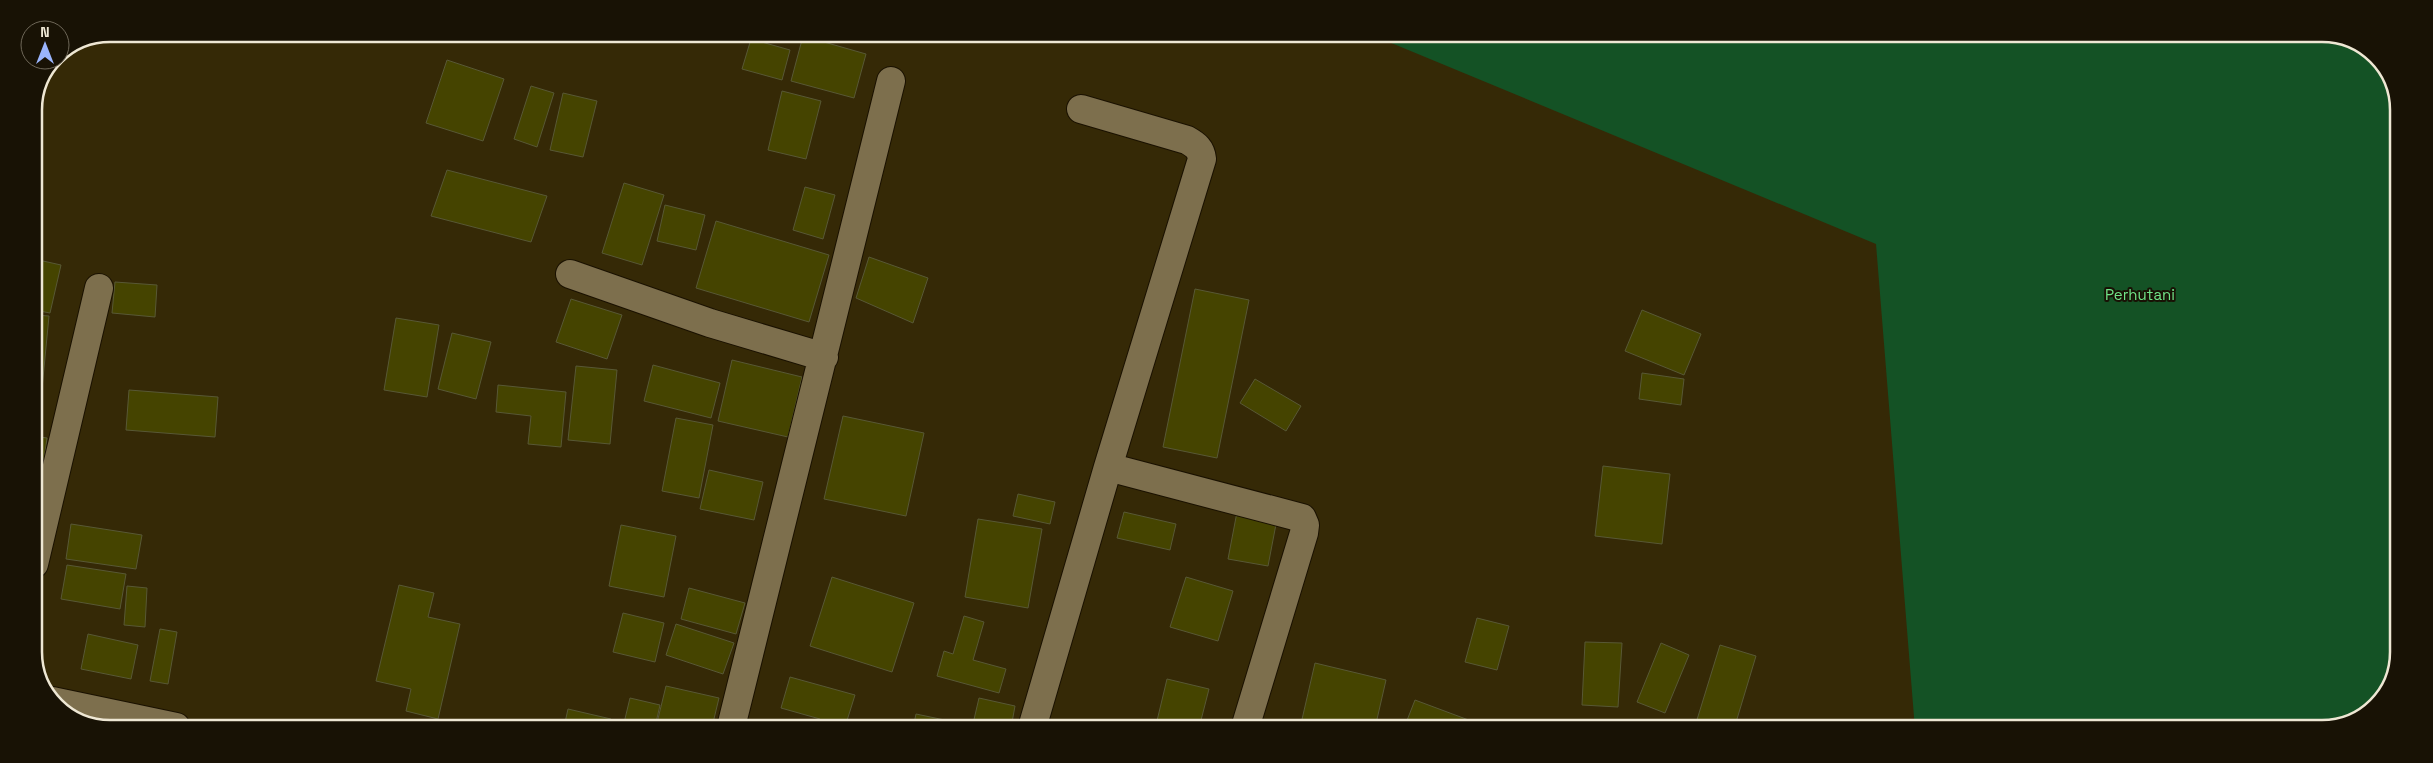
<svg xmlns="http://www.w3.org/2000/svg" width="2433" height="763" viewBox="0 0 2433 763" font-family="'Space Grotesk',sans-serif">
  <rect width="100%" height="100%" fill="#352906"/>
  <path fill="#145225" d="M1372,35l971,1 40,27 16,42 -2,568 -28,41 -46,15h-408l-39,-485z"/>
  <path fill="#454400" stroke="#585835" d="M803,36l63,18 -12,44 -63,-17z
    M751,39l39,11 -8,30 -40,-11z
    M447,60l57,19 -21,62 -57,-18z
    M531,86l23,7 -17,54 -23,-8z
    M782,91l39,10 -15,58 -38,-9z
    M563,93l34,8 -14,56 -33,-7z
    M447,170l100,26 -16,46 -100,-26z
    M624,183l40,12 -22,70 -40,-12z
    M805,187l30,8 -12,44 -30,-9z
    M665,205l40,10 -9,35 -39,-9z
    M716,221l113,34 -20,67 -113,-34z
    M869,257l59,21 -15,45 -57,-25z
    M34,259l27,6 -11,48 -16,-3z
    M115,282l42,3 -2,32 -43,-4z
    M1195,289l54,11 -32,158 -54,-11z
    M571,299l51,16 -15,44 -51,-17z
    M1642,310l59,24 -17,41 -59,-24z
    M34,315l15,1 -8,83 -7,-1z
    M396,318l43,7 -12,72 -43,-7z
    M452,333l39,9 -15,57 -38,-10z
    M732,360l70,17 -14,60 -70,-16z
    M653,365l67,18 -9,35 -67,-17z
    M576,366l41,4 -7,74 -42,-4z
    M1642,373l42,6 -3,26 -42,-6z
    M1255,379l46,27 -15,25 -46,-28z
    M498,385l68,7 -5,55 -33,-3 3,-28 -35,-4z
    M129,390l89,7 -3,40 -89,-7z
    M843,416l81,17 -18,83 -82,-17z
    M676,418l37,7 -14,73 -37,-7z
    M34,436l13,2 -6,44 -7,-1z
    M1603,466l67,8 -8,70 -67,-8z
    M709,470l54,12 -9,38 -54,-11z
    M1018,494l37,8 -5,22 -37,-8z
    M1124,512l52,12 -6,26 -53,-12z
    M1237,512l40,7 -9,47 -40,-7z
    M978,519l64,10 -14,79 -63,-11z
    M71,524l71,11 -6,34 -70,-10z
    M621,525l55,11 -12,61 -55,-11z
    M67,565l59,9 -6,35 -59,-10z
    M832,577l82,26 -22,69 -82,-26z
    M1186,577l47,14 -15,50 -48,-14z
    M399,585l35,8 -6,24 32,7 -22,95 -32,-8 5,-22 -35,-8z
    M127,586l20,2 -2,39 -21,-2z
    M689,588l56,15 -9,31 -55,-15z
    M623,613l41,10 -9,39 -42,-10z
    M964,616l20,6 -11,38 33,9 -7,24 -62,-17 7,-25 9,3z
    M1477,618l32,8 -12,44 -32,-8z
    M676,624l58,19 -11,31 -57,-19z
    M160,629l17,3 -9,52 -18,-3z
    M88,634l50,11 -7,34 -50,-10z
    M1585,642l37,1 -4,64 -36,-2z
    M1661,643l28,12 -24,58 -28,-11z
    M1720,645l36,11 -22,73h-22l-16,-6z
    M1315,663l71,17 -11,48h-75z
    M790,677l65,18 -10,32h-28l3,-8 -39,-11z
    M1167,679l42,10 -10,39h-32l-11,-3z
    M666,686l53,12 -7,29h-56z
    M630,698l30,7 -5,22h-32z
    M979,698l36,8 -4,22h-39z
    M1415,700l67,25 -1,3h-77z
    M568,709l43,10 -2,8h-45z
    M916,714l43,9 -1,5h-45z"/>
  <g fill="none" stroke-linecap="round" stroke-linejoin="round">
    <defs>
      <path id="street" d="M570,274l140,49 114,34
        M1108,467l194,51 3,7 -1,8 -59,195
        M34,564l65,-276
        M52,701l124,26
        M731,727l160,-646
        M1032,728l76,-261 94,-308c-1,-10 -6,-14 -15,-19l-106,-31"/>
    </defs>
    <use href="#street" stroke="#1a1100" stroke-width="30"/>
    <use href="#street" stroke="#7d6f4d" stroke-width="28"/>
  </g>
  <g text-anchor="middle" stroke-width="4" stroke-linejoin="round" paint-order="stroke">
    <g font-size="15" fill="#70e488" stroke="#181205">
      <text x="2140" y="300">Perhutani</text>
    </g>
  </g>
  <path d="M0 0H2433V763H0ZM110 42H2322A68 68 0 0 1 2390 110V652A68 68 0 0 1 2322 720H110A68 68 0 0 1 42 652V110A68 68 0 0 1 110 42Z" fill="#181205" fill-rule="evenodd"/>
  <path fill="none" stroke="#eee7d4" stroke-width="2.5" d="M110 42H2322A68 68 0 0 1 2390 110V652A68 68 0 0 1 2322 720H110A68 68 0 0 1 42 652V110A68 68 0 0 1 110 42Z"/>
  <g transform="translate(45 45)"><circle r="24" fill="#181205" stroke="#6e6758"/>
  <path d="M0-4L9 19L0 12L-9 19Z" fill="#9ab5fd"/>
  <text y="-8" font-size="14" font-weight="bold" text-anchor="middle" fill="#eee7d4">N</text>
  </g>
</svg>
